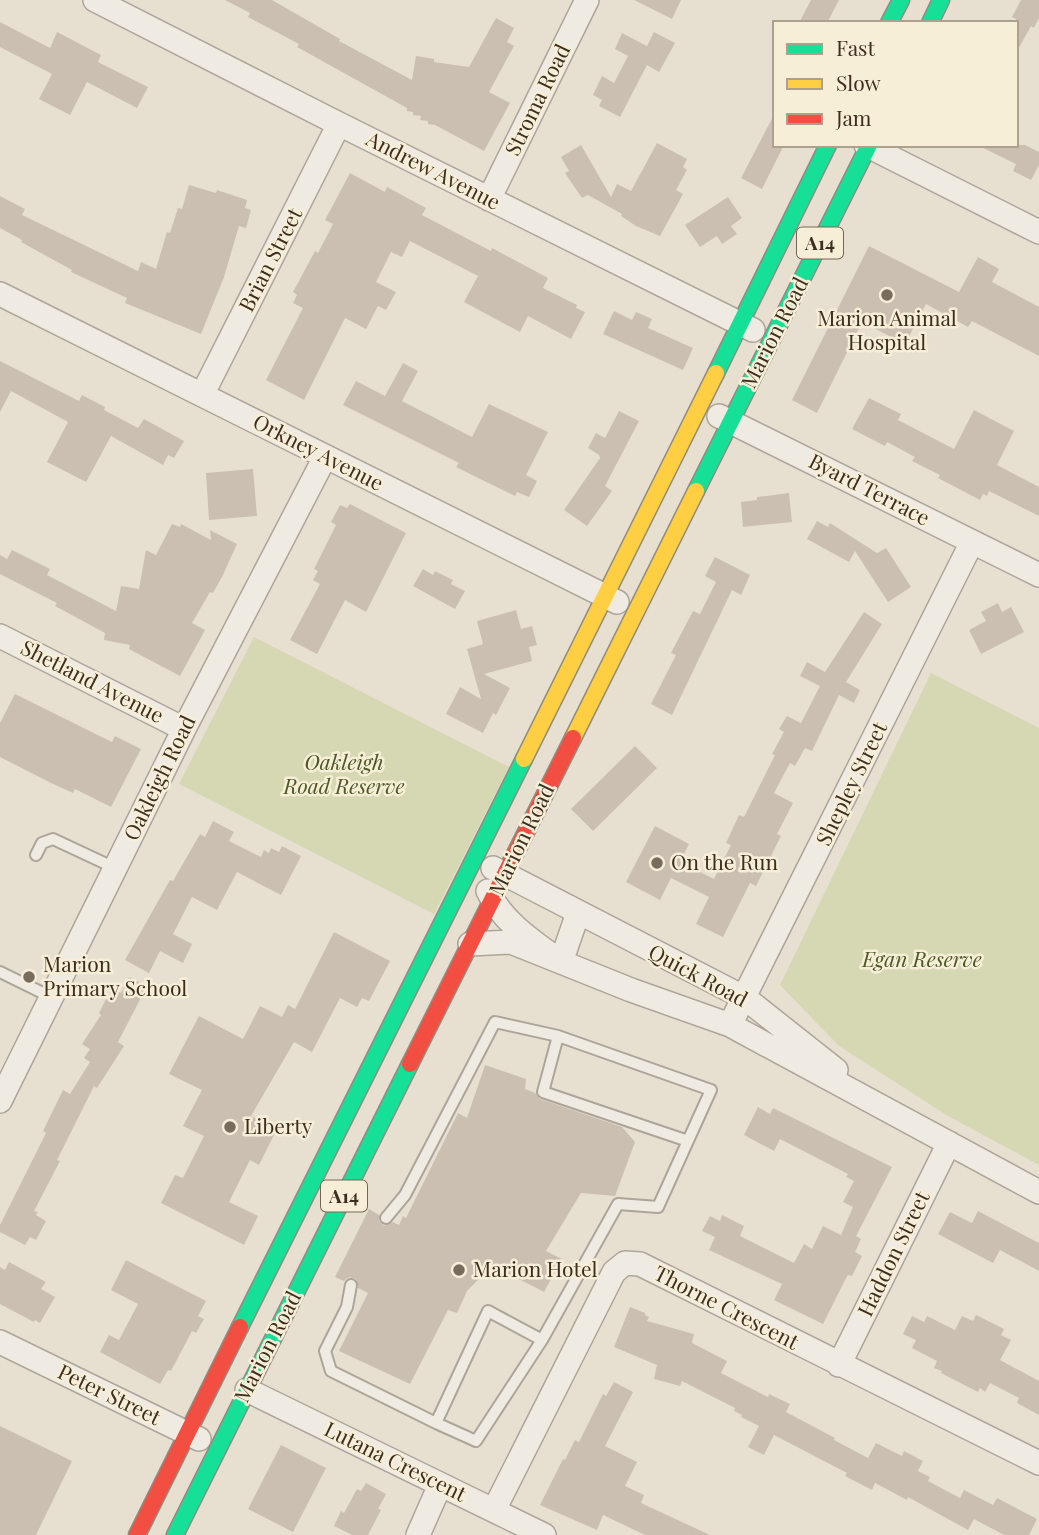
<svg xmlns="http://www.w3.org/2000/svg" width="1039" height="1535" viewBox="0 0 1039 1535" font-family="'Playfair Display',serif">
  <rect width="100%" height="100%" fill="#e7e0d1"/>
  <path fill="#d6d7b3" d="M254,637l255,130 -75,147 -255,-130z
    M931,673l108,55v437l-91,-49 -109,-70 -59,-61z"/>
  <path fill="#cbbfb2" d="M225,0h47l68,39 -1,2 73,39 4,-24 18,3v3l35,5 27,-49 18,10 -7,14 7,4 -25,46 21,11 -26,48 -49,-26 -7,-1v-3l-8,-1 1,-4 -8,-1v-3l-6,-1v-3l-110,-61 2,-3 -51,-27 2,-4z
    M634,0h47l-9,19z
    M811,0h28l-12,23h-28z
    M1021,0h18v18l-5,10 -3,-2 -15,27v-34l-4,-2z
    M0,22l50,26 7,-16 44,23 -3,7 50,25 -11,21 -50,-26 -17,33 -31,-16 13,-25 -52,-27z
    M654,32l21,11 -16,29 -12,-7 -27,52 -21,-11 3,-6 -9,-5 9,-19 12,7 14,-27 -13,-7 7,-16 25,13z
    M775,113v32h9l-22,44 -21,-11z
    M657,143l30,16 -4,8 4,3 -11,20 7,4 -23,42 -24,-10 -15,-10 1,-2 -34,-19 -6,3 -17,-25 4,-2 -8,-14 20,-12 30,52 6,-13 14,7z
    M977,145h48l14,7v13l-8,15 -18,-9 3,-7z
    M350,173l35,19 2,-5 39,21 -4,7 69,36 1,-3 56,30 -5,10 34,17 -1,3 9,4 -14,27 -43,-23 -8,16 -56,-30 14,-26 -68,-35 -8,16 -11,-5 -15,30 20,10 -10,18 -8,-4 -12,23 -21,-11 -41,82 -38,-20 37,-72 -10,-5 4,-8 -4,-3 22,-41 3,2 15,-29 -8,-4z
    M189,185l27,8 1,-3 30,10 -2,8 6,2 -5,18 -7,-2 -15,51 -23,57 -76,-31 2,-5 -56,-26 1,-2 -51,-28 1,-2 -22,-12v-32l25,13 -3,6 116,56 3,-9 15,7 11,-37 3,1 8,-25 4,1z
    M728,197l14,21 -11,8 6,8 -15,10 -5,-8 -17,11 -15,-22z
    M869,246l90,46 19,-35 21,12 -7,13 47,25v49l-67,-35 -4,6 -42,-23 -21,40 -43,-22 -45,91 -25,-13z
    M614,311l18,9 4,-8 16,7 -4,9 45,20 -10,22 -80,-36z
    M0,361l79,40 3,-6 23,12 -1,3 34,18 6,-9 40,22 -10,17 -6,-3 -5,10 -52,-29 -25,46 -39,-20 21,-40 -57,-31 -11,21z
    M403,363l15,8 -16,30 70,36 17,-33 59,28 -22,43 11,6 -8,16 -12,-5 -2,4 -41,-20 -18,-9 3,-4 -116,-58 13,-24 29,15z
    M869,398l32,16 -3,6 56,29 20,-39 40,21 -17,34 42,22v29l-50,-25 -2,5 -4,-2 -3,6 -42,-22 2,-3 -28,-14 3,-4 -28,-15 -2,4 -33,-17z
    M619,411l20,10 -34,65 7,5 -25,35 -23,-16 36,-52 -1,-3 -11,-7 8,-15 9,5z
    M253,469l4,47 -48,4 -3,-47z
    M789,493l3,29 -49,5 -2,-25 16,-2v-3z
    M350,504l56,29 -40,79 -21,-12 -28,54 -27,-14 30,-56 -7,-4 5,-9 -4,-2 22,-44 -5,-3 9,-17 7,3z
    M817,521l11,6 2,-4 47,30 9,-5 25,39 -23,15 -33,-51 -6,11 -42,-23z
    M172,524l8,3 1,-3 30,16 -1,-10 27,14 -15,33 -9,16 -3,-1 -18,31 13,7 -25,46 -51,-27 1,-4 -26,-5 1,-7 -50,-27 2,-3 -57,-29v-19l7,4 5,-9 38,19 -3,6 69,36 5,-25 18,3 7,-39 10,5z
    M715,557l35,18 -9,20 -9,-5 -60,125 -21,-11 25,-49 -5,-2 22,-42 7,3 16,-32 -11,-6z
    M423,569l10,6 2,-4 18,9 -2,4 14,7 -10,18 -42,-23z
    M998,603l4,9 9,-5 13,25 -43,22 -12,-24 17,-9 -5,-9z
    M516,610l5,19 11,-3 5,19 -8,2 3,14 -48,13 26,14 -14,27 -3,-2 -10,20 -37,-19 14,-27 21,12 -14,-50 16,-5 -6,-23z
    M864,612l18,12 -36,58 14,8 -6,13 -15,-8 -27,56 -7,-3 -10,18 -5,-3 -16,30 19,10 -16,31 4,2 -25,50 -6,-3 -27,54 -27,-13 13,-27 -38,-19 -11,22 -34,-18 29,-56 34,18 -9,18 34,17 17,-34 -5,-2 13,-28 5,2 31,-62 -3,-1 12,-22 -5,-3 8,-13 14,7 19,-37 -20,-10 7,-14 18,10z
    M15,694l97,48 3,-6 26,13 -30,58 -36,-18 -2,4 -24,-11 -49,-25v-34z
    M635,746l22,22 -64,63 -22,-22z
    M213,821l21,11 -5,9 32,16 3,-7 5,3 2,-5 8,4 3,-6 19,10 -20,39 -44,-23 -20,38 -25,-13 -19,37 19,10 -9,19 -23,-12 -11,22 -24,-13 45,-80 3,1 27,-47 5,3z
    M334,932l56,29 -21,40 -7,-3 -5,9 -17,-9 -28,54 -18,-10 -43,74 26,13 -18,36 -9,-5 -21,42 29,14 -14,29 -83,-42 14,-28 8,3 21,-42 -21,-10 19,-36 -33,-16 30,-58 44,23 17,-33 22,11 6,-12 7,4z
    M129,977l18,9 -29,56 6,4 -27,42 -3,-2 -37,74 3,1 -26,50 4,1 -2,3 10,6 -10,19 -6,-3 -5,8 -25,-13v-7l46,-92 -3,-2 20,-41 7,4 20,-32 -6,-4 6,-9 -8,-5 19,-29 -2,-2 7,-14 3,1 5,-10 7,3z
    M485,1065l41,14 -1,10 10,4 5,6 82,28 13,15 -20,54 -34,-3 -35,58 16,8 -18,33 -33,-17 -2,5 -21,-10 -21,21 -10,22 -9,-3 -38,74 -71,-33 29,-58 -10,-5 -2,-9 -7,-2 -5,4 -9,-4 34,-68 10,6v6l5,5 9,-4 6,3 4,-9 3,2 52,-105 9,5z
    M758,1107l12,7 3,-6 119,59 -36,69 5,3 -6,13 7,4 -10,20 -4,-1 -4,7 -21,42 -49,-24 8,-16 -73,-34 6,-13 -13,-6 8,-15 10,5 2,-6 22,11 -4,10 54,27 10,-19 8,5 11,-23 18,9 12,-28 -10,-5 11,-21 -8,-4 2,-3 -68,-35 -6,12 -30,-16z
    M978,1211l61,32v28l-39,-21 -7,13 -55,-29 12,-22 22,11z
    M126,1260l80,41 -8,15 6,3 -8,14 -4,-2 -21,40 -3,-1 -8,14 -60,-32 9,-17 10,5 19,-36 -27,-14z
    M9,1262l37,20 -5,7 14,8 -15,26 -5,-3 -1,2 -34,-18v-37l5,3z
    M630,1307l15,6v2l4,2 -2,4 47,13 -2,9 35,18 -6,12 47,24 1,-3 21,10 -4,8 49,26 -1,2 34,18 8,-15 26,13 2,-5 19,10 -5,10 12,6 -2,4 32,17 4,-8 29,15 4,-7 40,21 -8,16h-25l-30,-16 -6,11 -60,-33 -1,3 -32,-17 -3,7 -27,-14 2,-3 -73,-38 -10,20 -16,-8 11,-21 -18,-9 1,-2 -8,-4 1,-3 -53,-27 -2,5 -26,-7 3,-14 -43,-18z
    M976,1315l28,14 -3,6 10,5 -11,20 39,21v34l-22,-12 2,-5 -29,-15 -5,9 -5,-4 -2,4 -37,-19 1,-2 -8,-3 3,-7 -25,-13 4,-8 -13,-6 9,-18 12,6 3,-6 28,14 7,-14 11,5z
    M614,1382l19,10 -28,54 32,16 -12,24 19,9 -3,8 69,32h-65l-42,-20 -6,15 -57,-25 23,-46 2,1 10,-20 4,2 24,-48 3,2z
    M0,1426l72,35 -36,74h-36z
    M281,1445l45,23 -33,64 -45,-23z
    M366,1483l20,11 -8,15 3,1 -13,25h-16l-18,-9 7,-15 3,2 13,-24 4,2z"/>
  <g fill="none" stroke-linecap="round" stroke-linejoin="round">
    <defs>
      <path id="lane" d="M36,855l6,-12 11,-4 62,29
        M0,972l51,25
        M558,1036l-15,56 145,49
        M351,1285l-4,22 -22,44 6,20 105,52 52,-112 54,29 76,-136 40,3 53,-117 -153,-54 -63,-14 -90,173 -19,23
        M436,1423l40,18 66,-101"/>
      <path id="street" d="M95,0l244,124 414,206
        M866,145l173,87
        M489,199l98,-199
        M0,294l617,308
        M202,395l137,-271
        M719,416l320,159
        M0,636l184,93
        M493,868l252,130 91,72
        M488,891c14,31 47,52 73,71l17,-49
        M470,944l41,-2 120,48 99,35 309,167
        M730,1025l242,-483
        M0,1101l184,-372 141,-272
        M0,1342l199,97
        M839,1365l110,-222
        M247,1390l297,145
        M494,1510l120,-238 11,-9 15,1 399,199
        M418,1535l22,-50"/>
      <path id="fast" d="M889,23l12,-23
        M930,23l11,-23
        M716,373l112,-228
        M696,491l173,-346
        M240,1327l284,-568
        M175,1535l235,-471"/>
      <path id="slow" d="M573,738l123,-247
        M524,759l192,-386"/>
      <path id="jam" d="M410,1064l163,-326
        M137,1535l103,-208"/>
    </defs>
    <use href="#lane" stroke="#ada599" stroke-width="14"/>
    <use href="#street" stroke="#ada599" stroke-width="26"/>
    <use href="#fast" stroke="#928b80" stroke-width="19"/>
    <use href="#slow" stroke="#928b80" stroke-width="19"/>
    <use href="#jam" stroke="#928b80" stroke-width="19"/>
    <use href="#lane" stroke="#efebe3" stroke-width="10"/>
    <use href="#street" stroke="#efebe3" stroke-width="23"/>
    <use href="#fast" stroke="#16e098" stroke-width="16"/>
    <use href="#slow" stroke="#ffcf43" stroke-width="16"/>
    <use href="#jam" stroke="#f24e42" stroke-width="16"/>
  </g>
  <g fill="#786c5e" stroke="#f7eed8" stroke-width="2.5">
    <circle cx="887" cy="295" r="7"/>
    <circle cx="657" cy="863" r="7"/>
    <circle cx="29" cy="977" r="7"/>
    <circle cx="230" cy="1127" r="7"/>
    <circle cx="459" cy="1270" r="7"/>
  </g>
  <g text-anchor="middle" stroke-width="5" stroke-linejoin="round" paint-order="stroke">
    <g fill="#f7eed8" stroke="#756857" stroke-width="2">
      <rect x="797" y="227.5" width="46" height="31" rx="5"/>
      <rect x="321" y="1180.5" width="46" height="31" rx="5"/>
    </g>
    <g font-size="19" font-weight="bold" fill="#3d2e20">
      <text x="820" y="250">A14</text>
      <text x="344" y="1203">A14</text>
    </g>
    <g font-size="21" fill="#3d2e20" stroke="#f7eed8">
      <text transform="translate(538 100) rotate(-64)" y="7">Stroma Road</text>
      <text transform="translate(433 171) rotate(27)" y="7">Andrew Avenue</text>
      <text transform="translate(271 260) rotate(-63)" y="7">Brian Street</text>
      <text transform="translate(775 333) rotate(-63)" y="7">Marion Road</text>
      <text transform="translate(318 453) rotate(27)" y="7">Orkney Avenue</text>
      <text transform="translate(869 490) rotate(27)" y="7">Byard Terrace</text>
      <text transform="translate(92 682) rotate(27)" y="7">Shetland Avenue</text>
      <text transform="translate(160 778) rotate(-64)" y="7">Oakleigh Road</text>
      <text transform="translate(852 784) rotate(-64)" y="7">Shepley Street</text>
      <text transform="translate(522 840) rotate(-64)" y="7">Marion Road</text>
      <text transform="translate(698 976) rotate(28)" y="7">Quick Road</text>
      <text transform="translate(894 1254) rotate(-64)" y="7">Haddon Street</text>
      <text transform="translate(726 1308) rotate(27)" y="7">Thorne Crescent</text>
      <text transform="translate(268 1347) rotate(-63)" y="7">Marion Road</text>
      <text transform="translate(109 1395) rotate(26)" y="7">Peter Street</text>
      <text transform="translate(395 1462) rotate(26)" y="7">Lutana Crescent</text>
    </g>
    <g font-size="21" fill="#3d2e20" stroke="#f7eed8" text-anchor="start">
      <text x="887" y="326" text-anchor="middle">Marion Animal<tspan x="887" dy="24">Hospital</tspan></text>
      <text x="671" y="870">On the Run</text>
      <text x="43" y="972">Marion<tspan x="43" dy="24">Primary School</tspan></text>
      <text x="244" y="1134">Liberty</text>
      <text x="473" y="1277">Marion Hotel</text>
    </g>
    <g font-size="21" font-style="italic" fill="#4d5a26" stroke="#f7eed8">
      <text x="344" y="770">Oakleigh<tspan x="344" dy="24">Road Reserve</tspan></text>
      <text x="922" y="967">Egan Reserve</text>
    </g>
  </g>
  <rect x="773" y="21" width="245" height="126" fill="#f7eed8" stroke="#ada18e" stroke-width="2"/>
  <rect x="787" y="44" width="35" height="10" fill="#16e098" stroke="#ada18e" stroke-width="2"/>
  <text x="836" y="56" font-size="21" fill="#3d2e20">Fast</text>
  <rect x="787" y="79" width="35" height="10" fill="#ffcf43" stroke="#ada18e" stroke-width="2"/>
  <text x="836" y="91" font-size="21" fill="#3d2e20">Slow</text>
  <rect x="787" y="114" width="35" height="10" fill="#f24e42" stroke="#ada18e" stroke-width="2"/>
  <text x="836" y="126" font-size="21" fill="#3d2e20">Jam</text>
</svg>
